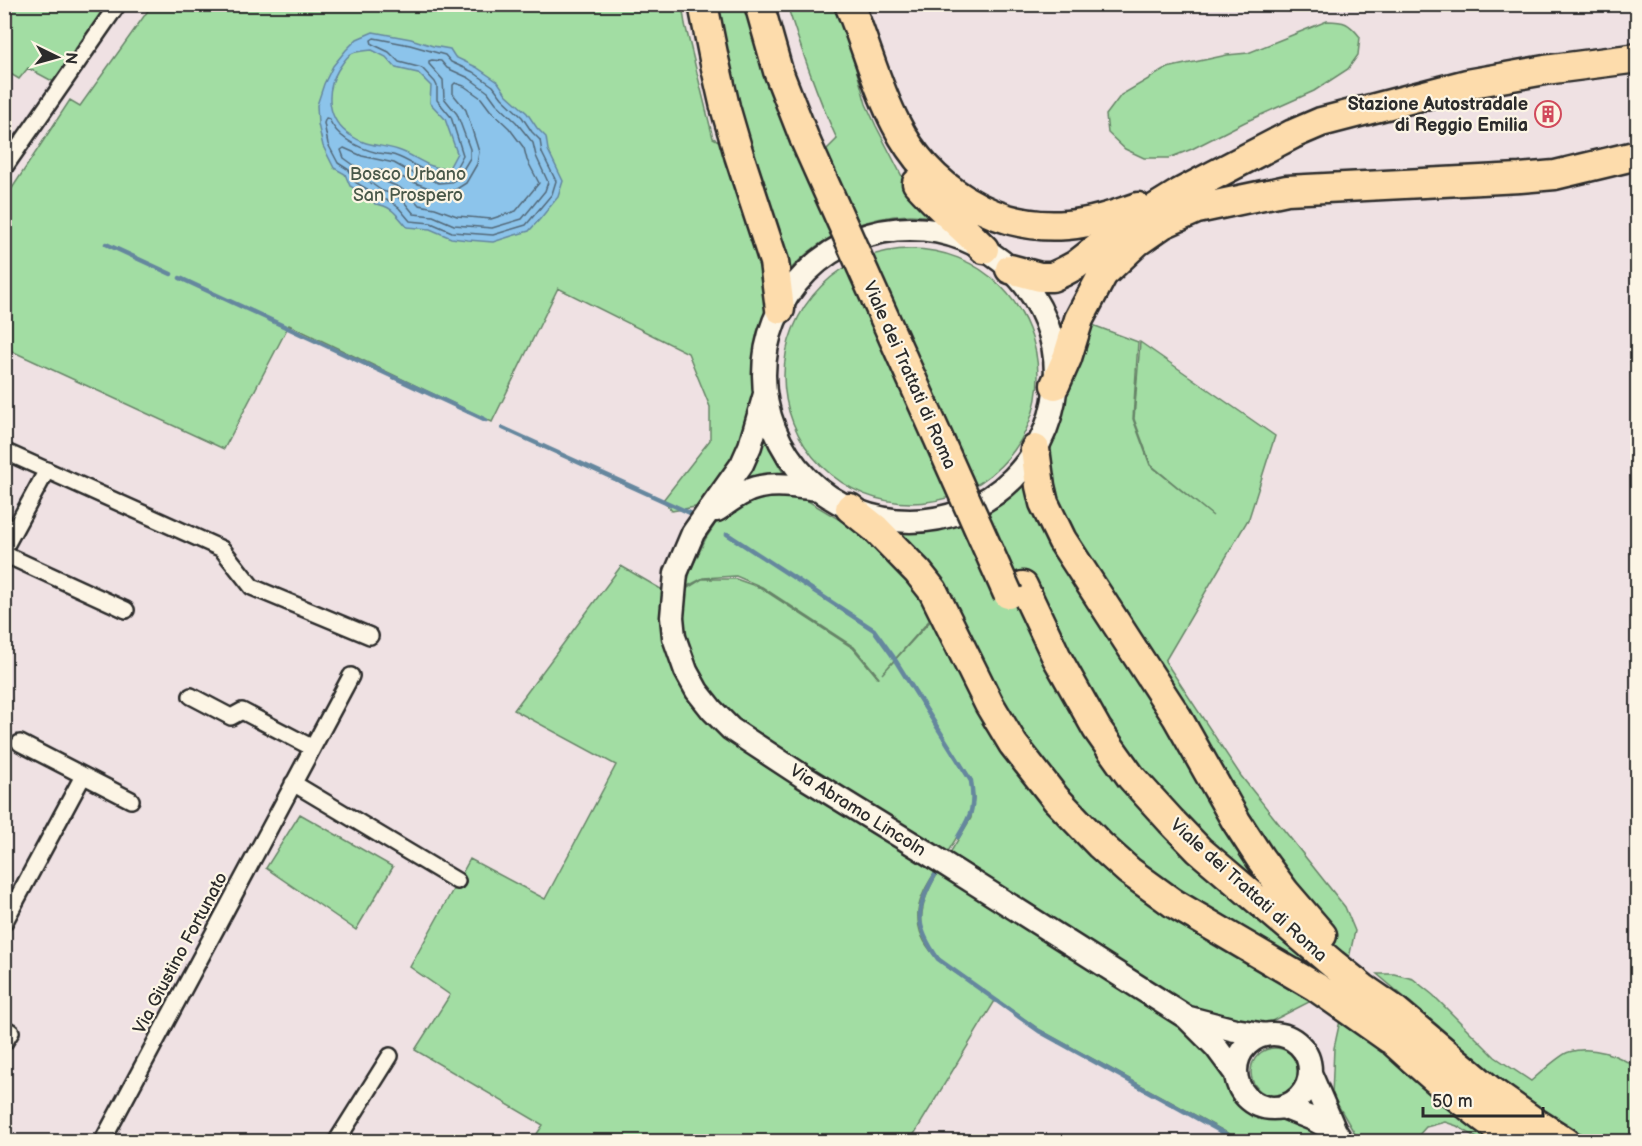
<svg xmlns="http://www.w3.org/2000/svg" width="1642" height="1146" viewBox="0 0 1642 1146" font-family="'Balsamiq Sans',sans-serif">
  <rect width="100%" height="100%" fill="#efe1e3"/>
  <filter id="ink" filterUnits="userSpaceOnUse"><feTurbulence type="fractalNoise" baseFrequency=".0167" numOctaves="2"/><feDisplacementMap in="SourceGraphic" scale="12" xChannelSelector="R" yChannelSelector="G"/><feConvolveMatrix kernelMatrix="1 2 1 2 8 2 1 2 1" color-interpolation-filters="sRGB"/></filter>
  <g filter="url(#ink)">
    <path fill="#a2dda3" stroke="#668467" stroke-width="1.5" d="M5,4h103v1l-54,77 -26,-14 -9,11 -10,-6 -4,5z
      M152,5h530l3,19 28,114 13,7 33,95 9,56 -2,15 -11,37 -1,34 2,14 -4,32 -51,78 -29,5 -9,-11 47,-60v-33l-22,-54 -130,-65 -66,134 -203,-97 -65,124 -219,-101v-149l65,-99 10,6z
      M717,5h34l71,149 15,-15c-20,-43 -35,-88 -50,-134h51l28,99 10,22 31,60 32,32c-10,-1 -19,-3 -29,-3 -46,1 -90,21 -121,56l-52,-170z
      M1327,21c18,0 22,2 33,16l-2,18 -10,14 -34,22 -69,31 -53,27 -23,9h-25l-19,-9 -17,-16 -2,-18 15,-20 46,-27 60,-13 21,-2z
      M784 376a127 127 0 1 1 254 0a127 127 0 1 1-254 0Z
      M1082,321l56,21 -5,77 17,46 63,51 -62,-51 -17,-46 6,-77 135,94 -26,82 -84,143 76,115 104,131 10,24 -6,27 -32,40 -45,23 -12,3 -38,-4 -31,-14 -241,-153 21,-35 3,-20 -2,-18 -32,-49 30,50 3,17 -3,18 -23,37 -187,-115 -30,-23 -15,-16 -25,-41 -5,-21 -2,-20 3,-28 16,-10h34l25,9 92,60 25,30 1,-1 -25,-30 -92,-60 -26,-11 -33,2 -17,9 4,-15 16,-34 10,-15 24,-19 23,-10 40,4 69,41 22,19 40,57 -52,59 53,-58 -55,-92c15,1 30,3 45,1 54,-6 102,-41 123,-91 6,-16 8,-32 12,-48 5,-22 15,-44 22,-65z
      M762,432l17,34 8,13 -41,5 -3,-4z
      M621,566l45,26 12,84 259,193c-8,13 -17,26 -19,42 -3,36 28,58 56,73 -10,-9 -24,-16 -34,-25 -28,-28 -20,-57 -2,-86l245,151 46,53 1,12 8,12 12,12 13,5 29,2 15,6 15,13 -4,3 -76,-1 -202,-111 -44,-31 -86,142h-378l11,-16 -128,-75 35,-55 -40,-28 60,-108 75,40 71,-134 -102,-55z
      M300,814l93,53 -37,63 -90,-62z
      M1377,974h17l19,5 20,16 62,62 36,24c8,-7 30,-27 38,-29 23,-7 50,3 68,16v73h-43l-33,-19 -46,-31z
      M1341,1016l155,125h-14l-25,-15 -12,-4 -19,5 -9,10 -1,4h-57l-27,-46 2,-47z
      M1251 1072a24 24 0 1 1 48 0a24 24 0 1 1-48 0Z"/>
    <path fill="#8cc4eb" stroke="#65879e" stroke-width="1.5" fill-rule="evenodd" d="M373,32l38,7 22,7 17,3 5,8 21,10 22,15 8,12 21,19 10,15 9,9 2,13 15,31 -5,16 -18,22 -11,12 -14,4 -22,7 -25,-2 -17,-2 -21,-9 -23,-2c-11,-13 -15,-21 -32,-23l-6,-7 -19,-11 -5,-12 -11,-6 -11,-22 -5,-22 -1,-19 7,-21 9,-18 13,-16 11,-11zM372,50l14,7 10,11 22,5 13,13 -1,17 15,16 12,34 -8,15c-19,3 -34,-13 -51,-18 -18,-6 -31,-3 -48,-15 -23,-15 -25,-43 -12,-65 4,-6 9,-15 15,-17 5,-2 13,-2 19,-3z"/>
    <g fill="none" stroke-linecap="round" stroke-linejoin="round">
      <path stroke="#526878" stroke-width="1.5" d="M374,38l36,7 35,10 6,7 22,10 20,14 9,12 20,19 10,15 8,8 2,13 14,28 -4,13 -26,31 -33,10 -41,-3 -21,-9 -21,-2 -11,-13 -9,-7 -12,-3 -6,-6 -17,-10 -6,-12 -11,-7 -10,-19 -4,-21 2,-5 3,1c9,20 29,29 49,34 6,1 13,1 18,3 18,6 38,26 57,17l10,-18 -12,-38 -14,-17v-14l-2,-4 -13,-14 -23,-6 -10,-10 -17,-8 -1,-4z
        M432,60l9,1 6,7 22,10 19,14 8,11 20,19 17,21 3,13 12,26 -3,9 -23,28 -30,9 -38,-3 -21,-9 -19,-2 -9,-11 -11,-9 -12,-3 -21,-15 -6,-10 -11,-8 -3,-8 3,-2 18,8 32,7 16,9 29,11 12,-1 7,-4 12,-20v-9l-13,-35 -13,-16 -1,-18 -14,-16v-3z
        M455,83l9,3 17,12 9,12 19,18 15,20 3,12 12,23 -23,28 -25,8 -34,-3 -22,-8 -16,-3 -8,-9 -12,-9 -13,-5 -11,-8v-3l3,-1 13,2 17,8 31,12 16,-2 11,-7 11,-19 2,-12 -13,-42 -13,-16v-9z"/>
      <path stroke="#65879e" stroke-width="4.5" d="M106,244l65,30
        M180,278l306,142
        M503,428l187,85
        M727,534l147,96 18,25 79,126c4,26 1,33 -13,56
        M935,875c-20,35 -21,50 3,84l101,72 201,111"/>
      <defs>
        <path id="street" d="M4,168l114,-164
          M4,451l218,98 30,38 118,49
          M4,549l43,-79
          M4,554l122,56
          M191,696l40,21 11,-6 69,36
          M20,743l111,57
          M293,783l164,98
          M4,923l79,-147
          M4,1028l7,4 -7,11
          M102,1142l249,-466
          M336,1142l54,-86"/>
        <path id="secondary" d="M764 375a146 146 0 1 1 292 0a146 146 0 1 1-292 0Z
          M765,394l-15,52 -8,18 -49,69 -17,40 -4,44 2,20 12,34 11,20 15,19 19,19 73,48 125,77 257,163 30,30 20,27
          M717,510c13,-9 27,-20 43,-23 19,-4 40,0 59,2
          M1189,1018l46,12 31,5
          M1236 1071a37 37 0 1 1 74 0a37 37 0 1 1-74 0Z
          M1310,1073l25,58 7,11
          M1283,1107l30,12 22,12"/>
        <path id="highway" d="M703,4l11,55 11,48 14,48 35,107 6,47
          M759,4l19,67 27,69
          M849,4c17,40 27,82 47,120 32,64 99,107 171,101 25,-2 48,-10 71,-18
          M917,183c21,24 45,43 67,66
          M1010,269l30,8h12l11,-5 13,-7 46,-36 58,-36 113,-59 28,-12 146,-38 78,-14 93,-12
          M1055,385l12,-27 12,-39 24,-45 34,-32 26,-18 34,-15 90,-19 233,-12 35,-3 83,-20
          M1035,449l5,37 4,17 18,37 115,177 59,104 24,37 25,34 37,43
          M850,508l26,21 42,43 15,19 56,113 24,40 43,55 44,46 29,26 44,32 143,84 74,52
          M1023,586l34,72 40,71 34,48 40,44 28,29 134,114 30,24 29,20 100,84 41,29 33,21
          M1376,1025c44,42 91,83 142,117"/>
      </defs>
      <use href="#street" stroke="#2b2b2b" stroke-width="20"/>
      <use href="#secondary" stroke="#2b2b2b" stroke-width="27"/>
      <use href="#highway" stroke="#2b2b2b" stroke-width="33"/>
      <use href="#street" stroke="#fcf5e5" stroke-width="15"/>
      <use href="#secondary" stroke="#fcf5e5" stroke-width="22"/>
      <use href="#highway" stroke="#fddcac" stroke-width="28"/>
      <defs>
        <path id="highway-bridge" d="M805,140l203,454"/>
      </defs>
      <use href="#highway-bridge" stroke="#2b2b2b" stroke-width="33" stroke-linecap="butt"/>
      <use href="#highway-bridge" stroke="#fddcac" stroke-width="28"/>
    </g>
  </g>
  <defs>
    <symbol id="building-ring" viewBox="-11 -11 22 22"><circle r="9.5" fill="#fcf5e5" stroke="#d1495b" stroke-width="1.5"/><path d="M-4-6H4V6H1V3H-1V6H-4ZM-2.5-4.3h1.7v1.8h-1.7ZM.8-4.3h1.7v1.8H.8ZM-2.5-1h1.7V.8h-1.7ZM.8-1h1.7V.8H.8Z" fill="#d1495b"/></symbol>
  </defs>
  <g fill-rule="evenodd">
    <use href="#building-ring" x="1533" y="99" width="30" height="30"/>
  </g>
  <g text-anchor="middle" stroke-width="4.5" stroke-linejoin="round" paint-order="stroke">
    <g font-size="18" font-weight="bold" fill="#2b2b2b" stroke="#fcf5e5" text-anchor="end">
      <text x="1528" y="110">Stazione Autostradale<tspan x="1528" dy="21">di Reggio Emilia</tspan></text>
    </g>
    <g font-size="18" fill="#495849" stroke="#fcf5e5">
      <text x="408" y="180">Bosco Urbano<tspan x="408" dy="21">San Prospero</tspan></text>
    </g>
    <g font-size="18" fill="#2b2b2b" stroke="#fcf5e5">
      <text transform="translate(910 375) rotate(66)" y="6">Viale dei Trattati di Roma</text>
      <text transform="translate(858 810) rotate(32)" y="6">Via Abramo Lincoln</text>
      <text transform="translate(1249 890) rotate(42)" y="6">Viale dei Trattati di Roma</text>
      <text transform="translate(180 953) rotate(-62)" y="6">Via Giustino Fortunato</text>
    </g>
  </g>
  <rect width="1642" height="1146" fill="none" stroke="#fcf5e5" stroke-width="24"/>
  <rect x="12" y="12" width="1618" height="1122" fill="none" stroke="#2b2b2b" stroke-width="2" filter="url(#ink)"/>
  <g transform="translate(57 57) rotate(95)" stroke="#fcf5e5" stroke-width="4.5" paint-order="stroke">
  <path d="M0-4.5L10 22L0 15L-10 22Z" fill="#2b2b2b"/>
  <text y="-9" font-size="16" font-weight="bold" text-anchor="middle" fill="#2b2b2b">N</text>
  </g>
  <path d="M1423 1107v9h120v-9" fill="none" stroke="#2b2b2b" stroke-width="3"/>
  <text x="1432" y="1107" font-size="18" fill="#2b2b2b" stroke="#fcf5e5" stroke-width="4.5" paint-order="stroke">50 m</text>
</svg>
